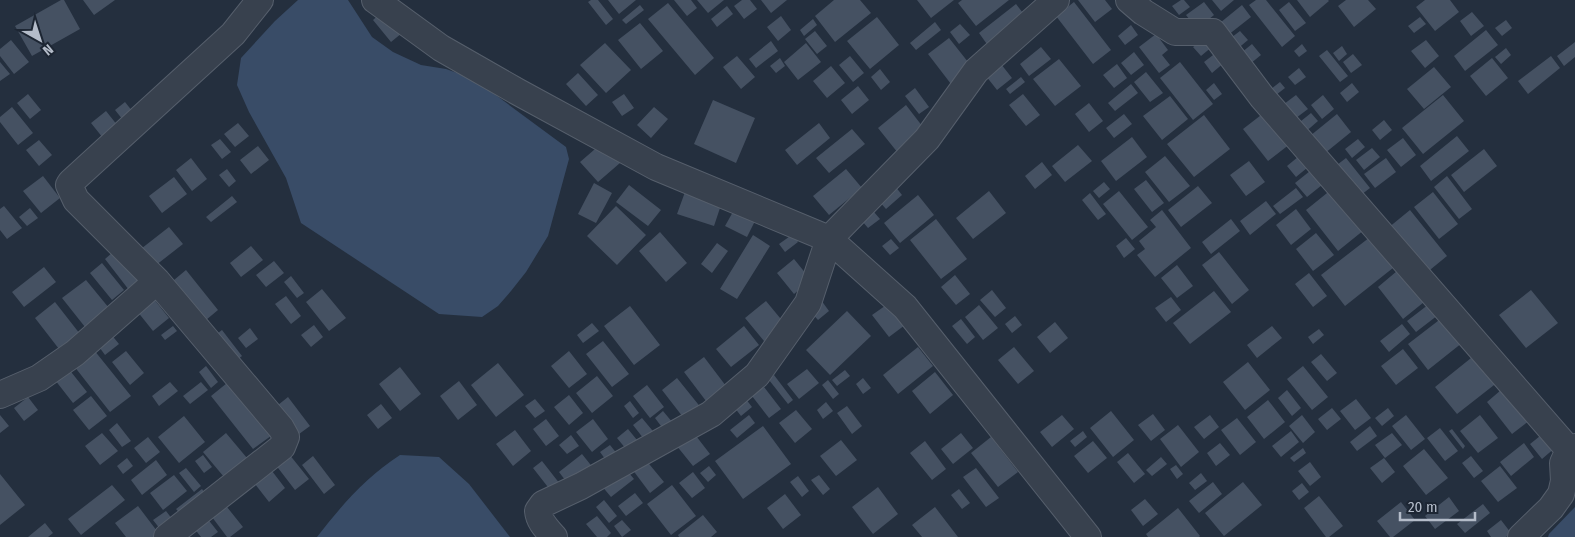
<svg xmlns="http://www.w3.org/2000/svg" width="1575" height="537" viewBox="0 0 1575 537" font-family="'Fira Sans Condensed',sans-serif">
  <rect width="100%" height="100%" fill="#242f3e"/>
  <path fill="#394c67" d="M298,0h50l24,37 21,15 28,13 25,4 28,10 92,68 3,12 -21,77 -22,36 -15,19 -13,15 -16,11 -43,-3 -138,-91 -15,-45 -37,-66 -12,-27 4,-27 34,-37z
    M400,455l39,2 30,27 41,53h-193c24,-31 49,-60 83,-82z
    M1575,507v30h-27l1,-3z"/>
  <path fill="#455162" d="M61,0h3l16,29 -48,27 -17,-30z
    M83,0h32l-21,15z
    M591,0h7l15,19 -7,6 -18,-23z
    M608,0h28l-17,14z
    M674,0h17l6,8 -10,8z
    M697,0h27l-16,13z
    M742,0h8l7,9 -13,10 -10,-13z
    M761,0h26l-16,13z
    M834,0h26l11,13 -36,29 -20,-26z
    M917,0h37l-23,18z
    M962,0h47l-33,26 -18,-23z
    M1078,0h27l7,9 -17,13z
    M1181,0h3l6,7 -11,8 -7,-9z
    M1212,0h22l-13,11z
    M1256,0h10l29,36 -13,11 -33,-42z
    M1297,0h31l1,1 -19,16z
    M1346,0h22l8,9 -22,18 -16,-21z
    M1425,0h25l9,12 -24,19 -19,-24z
    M1074,2l37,48 -18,14 -37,-48z
    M1204,2l10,13 -17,14 -11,-14z
    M1289,2l17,21 -11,8 -16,-21z
    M668,3l46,55 -19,17 -47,-56z
    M1016,4l10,13 -37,30 -10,-14z
    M640,5l4,5 -18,14 -4,-4z
    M1242,5l9,12 -28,22 -8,-12z
    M727,6l6,8 -16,13 -6,-8z
    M384,10l18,23 -11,9 -18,-22z
    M1472,12l12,14 -13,10 -11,-15z
    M781,16l10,14 -13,11 -11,-14z
    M877,17l22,28 -29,24 -23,-28z
    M1420,17l6,7 -12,9 -6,-7z
    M813,19l4,6 -13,11 -4,-6z
    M1506,20l6,8 -10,8 -7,-8z
    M935,22l6,8 -25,20 -6,-7z
    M640,23l23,28 -22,18 -23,-29z
    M960,24l10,11 -11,9 -9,-12z
    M1131,25l7,10 -13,10 -7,-9z
    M1486,30l12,15 -33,26 -11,-15z
    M815,31l12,15 -10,8 -12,-15z
    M1240,31l8,9 -12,10 -8,-10z
    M1156,34l12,16 -6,5 8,10 -11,8 -20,-26z
    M1206,37l7,9 -12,10 -8,-9z
    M949,38l23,29 -21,17 -23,-30z
    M11,40l18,22 -15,12 -14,-18v-7z
    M1426,40l13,16 -14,12 -14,-17z
    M771,41l7,10 -22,17 -7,-9z
    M1575,42v15l-11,9 -7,-10z
    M605,43l26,27 -25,23 -26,-28z
    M806,43l15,19 -23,18 -14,-18z
    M1252,44l9,11 -16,13 -9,-11z
    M1302,44l5,7 -8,6 -5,-6z
    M1342,46l5,8 -8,7 -6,-8z
    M1041,47l10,12 -22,17 -9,-12z
    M1506,48l5,7 -10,9 -6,-7z
    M1327,50l21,26 -8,6 -21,-26z
    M1134,52l10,13 -13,10 -10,-12z
    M1217,52l8,10 -13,11 -8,-11z
    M1353,54l9,11 -11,8 -8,-11z
    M737,56l18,21 -14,12 -18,-22z
    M850,56l14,17 -11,9 -14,-17z
    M1551,56l9,12 -32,26 -10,-13z
    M780,58l5,8 -9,7 -6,-7z
    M1492,58l16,20 -22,18 -16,-20z
    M1059,59l22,27 -26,20 -22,-27z
    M0,62l10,12 -10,7z
    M1180,62l33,42 -20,16 -33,-42z
    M1001,64l11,14 -15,12 -11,-14z
    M1117,64l10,14 -13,10 -11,-13z
    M831,66l14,17 -18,15 -14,-17z
    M1434,67l17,20 -27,22 -17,-20z
    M1299,68l7,9 -11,8 -7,-8z
    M880,69l10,13 -9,8 -10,-13z
    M1146,72l17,21 -13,9 -16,-20z
    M578,73l20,22 -12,11 -20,-22z
    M1021,77l4,5 -15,12 -4,-5z
    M1280,82l5,6 -9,7 -5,-6z
    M1214,83l8,11 -8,6 -8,-10z
    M1352,83l7,9 -12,10 -7,-9z
    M1131,84l7,9 -23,18 -7,-8z
    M858,86l11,14 -17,14 -11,-14z
    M915,88l14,19 -10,7 -14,-18z
    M28,94l13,16 -11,9 -13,-16z
    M624,94l10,14 -12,8 -10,-14z
    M1023,94l17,21 -14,11 -17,-21z
    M1296,95l12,14 -16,12 -12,-14z
    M1323,95l11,14 -12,10 -11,-14z
    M1443,95l21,26 -41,33 -21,-26z
    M1170,96l18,23 -26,21 -19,-24z
    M713,100l42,18 -19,45 -42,-19z
    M125,102l8,10 -10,8 -8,-10z
    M1089,103l14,18 -14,11 -14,-18z
    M906,105l20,26 -28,22 -20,-25z
    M12,107l21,26 -15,12 -18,-23v-5z
    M654,107l14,12 -17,19 -14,-13z
    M106,111l12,15 -15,12 -12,-15z
    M1265,112l25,32 -22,17 -25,-32z
    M1311,113l7,8 -15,13 -7,-9z
    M1124,114l8,10 -18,14 -8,-10z
    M1337,114l14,18 -32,26 -14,-18z
    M1204,115l26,34 -36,28 -27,-33z
    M1384,120l8,10 -12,10 -8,-10z
    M238,123l11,13 -14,11 -11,-13z
    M819,123l11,15 -33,27 -12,-15z
    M852,129l13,15 -36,29 -13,-15z
    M1457,136l12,15 -38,30 -11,-15z
    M1132,137l15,20 -31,24 -15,-20z
    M1403,138l13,17 -15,12 -14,-17z
    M220,139l11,13 -9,7 -11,-14z
    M1358,139l7,8 -13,11 -7,-9z
    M39,140l13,15 -13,11 -13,-16z
    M602,143l18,20 -22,19 -18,-20z
    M1078,145l14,16 -27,21 -13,-16z
    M258,146l11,14 -18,14 -11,-14z
    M1372,148l8,9 -16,13 -8,-10z
    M1484,149l13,17 -33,26 -13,-17z
    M1304,152l9,11 -17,14 -9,-11z
    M1165,156l25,30 -21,16 -24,-30z
    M191,158l16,21 -15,12 -16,-21z
    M1346,158l24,30 -13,10 -24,-30z
    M1386,158l10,14 -21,16 -11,-14z
    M1249,161l16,21 -19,14 -16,-21z
    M1042,162l10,13 -17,14 -10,-13z
    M1315,167l12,14 -20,16 -12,-14z
    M227,169l9,12 -7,6 -10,-12z
    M846,169l16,19 -33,27 -16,-19z
    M43,176l17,22 -19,15 -18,-22z
    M1447,176l25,33 -13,10 -25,-32z
    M174,177l13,17 -25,19 -13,-17z
    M1146,180l18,23 -12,9 -18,-23z
    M1104,182l6,7 -11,9 -6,-7z
    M594,183l18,10 -16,30 -18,-9z
    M629,185l32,25 -13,16 -32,-24z
    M895,186l7,9 -16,14 -8,-9z
    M1198,186l14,17 -31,24 -13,-17z
    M1296,188l7,9 -23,17 -7,-8z
    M1332,189l32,41 -26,21 -32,-41z
    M989,191l17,22 -33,26 -17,-21z
    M1119,191l29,36 -16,13 -29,-36z
    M685,192l36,13 -7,21 -37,-12z
    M1433,192l25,32 -19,15 -25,-32z
    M1090,193l16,21 -8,6 -16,-20z
    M918,195l16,20 -34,28 -16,-20z
    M232,196l5,6 -26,20 -5,-5z
    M1266,201l10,13 -26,21 -10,-14z
    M4,206l18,22 -15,11 -7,-9v-21z
    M616,206l30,29 -29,30 -30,-29z
    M30,208l8,10 -11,8 -8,-9z
    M1296,209l15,20 -20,16 -15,-20z
    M734,210l21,11 -8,16 -22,-11z
    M1162,210l29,38 -36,29 -18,-22 8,-6 -6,-8 17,-14 -6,-7z
    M1410,210l37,46 -22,18 -37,-46z
    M874,212l6,7 -12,9 -6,-7z
    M936,219l31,40 -26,20 -31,-39z
    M1231,219l9,12 -29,23 -9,-12z
    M169,227l14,17 -32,25 -14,-17z
    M660,232l27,31 -21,19 -27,-31z
    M1316,233l18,22 -21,16 -17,-22z
    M793,234l5,8 -13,10 -6,-8z
    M1374,234l24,30 -53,42 -24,-31z
    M753,235l17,11 -33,53 -17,-10z
    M1126,238l9,11 -11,9 -8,-12z
    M891,239l8,9 -9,7 -8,-9z
    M717,243l11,8 -16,22 -11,-9z
    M120,246l24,32 -15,12 -24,-31z
    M251,246l12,14 -22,17 -11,-14z
    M1219,252l30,38 -17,14 -30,-39z
    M794,259l17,21 -17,14 -17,-21z
    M274,261l10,12 -18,14 -10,-12z
    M102,263l22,27 -12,10 -22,-27z
    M1177,265l16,21 -16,12 -16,-20z
    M1403,266l26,32 -26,21 -25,-32z
    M44,267l12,15 -32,25 -12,-15z
    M186,270l32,40 -18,15 -32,-40z
    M1309,273l18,23 -14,11 -18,-23z
    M955,275l15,19 -14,11 -15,-18z
    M291,276l13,17 -7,5 -13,-16z
    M86,280l23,28 -24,19 -23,-29z
    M322,289l24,29 -17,13 -23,-29z
    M992,290l14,18 -11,9 -15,-17z
    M1531,290l27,33 -32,25 -27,-33z
    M1214,291l17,21 -41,32 -17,-21z
    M286,296l15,20 -10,8 -16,-20z
    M1171,297l10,13 -15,12 -11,-14z
    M153,298l16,20 -16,13 -16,-20z
    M821,300l8,11 -11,9 -9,-10z
    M766,301l19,23 -21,17 -19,-23z
    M892,301l17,21 -20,15 -17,-22z
    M1433,301l9,11 -26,20 -9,-11z
    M55,302l25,32 -21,15 -24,-31z
    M979,305l19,23 -15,12 -18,-23z
    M630,306l30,39 -26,20 -30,-39z
    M847,311l24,25 -41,39 -24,-25z
    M1447,314l20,25 -39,31 -20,-26z
    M1015,316l7,9 -10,8 -7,-9z
    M961,319l14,18 -8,7 -15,-18z
    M1055,322l13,16 -18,15 -13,-16z
    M592,323l7,8 -16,12 -6,-8z
    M1402,324l8,10 -21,18 -9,-11z
    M314,325l9,12 -12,10 -10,-12z
    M173,326l4,5 -12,9 -4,-5z
    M744,326l15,19 -28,22 -15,-18z
    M1272,326l10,12 -25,20 -10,-13z
    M250,328l8,11 -12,9 -8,-10z
    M1319,329l5,6 -11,9 -5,-7z
    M222,330l20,26 -11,9 -21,-26z
    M110,333l9,11 -14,11 -8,-11z
    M603,341l26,33 -17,13 -26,-33z
    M918,347l15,19 -35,28 -15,-19z
    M1014,347l20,24 -16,13 -20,-24z
    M1403,349l15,19 -22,17 -15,-19z
    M94,350l37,46 -21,16 -36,-46z
    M1481,350l22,28 -46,36 -22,-27z
    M126,351l18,22 -14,12 -18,-23z
    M569,351l18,23 -18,14 -18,-22z
    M1321,354l16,19 -10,8 -16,-19z
    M704,357l22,29 -20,15 -22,-29z
    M1248,362l22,28 -25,20 -22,-28z
    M498,363l26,32 -28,22 -25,-32z
    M206,366l12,16 -7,6 -12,-16z
    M1303,366l25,31 -16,13 -25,-31z
    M400,367l21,27 -21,17 -21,-27z
    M68,368l19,24 -14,11 -18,-23z
    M807,369l12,14 -20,16 -12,-15z
    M845,370l5,6 -13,10 -5,-6z
    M935,372l18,23 -23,19 -18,-23z
    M774,375l19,25 -5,4 -19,-24z
    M597,376l16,20 -21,17 -16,-20z
    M677,378l25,31 -16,12 -24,-31z
    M863,378l8,10 -8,6 -7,-10z
    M232,379l43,54 -22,16 -42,-53z
    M828,380l11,14 -6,5 -11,-14z
    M459,381l18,24 -19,15 -18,-24z
    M170,382l8,9 -19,15 -7,-10z
    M201,382l7,8 -18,14 -7,-8z
    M1508,384l26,33 -22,17 -25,-32z
    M647,385l17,22 -14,11 -17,-22z
    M764,387l17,22 -12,9 -17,-22z
    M1287,390l14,18 -9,8 -14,-18z
    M742,394l10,13 -11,9 -10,-13z
    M569,395l14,18 -14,12 -15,-18z
    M91,396l16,20 -18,14 -16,-20z
    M28,397l10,13 -14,11 -10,-13z
    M288,397l22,29 -15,11 -22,-28z
    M535,399l10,12 -10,7 -10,-12z
    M1356,399l15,19 -16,12 -15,-19z
    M1268,400l17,22 -21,17 -17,-22z
    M630,401l9,12 -6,5 -9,-12z
    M826,402l7,9 -10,8 -6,-9z
    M381,404l11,14 -14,11 -11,-14z
    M847,406l15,20 -10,8 -15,-21z
    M1332,408l9,11 -14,11 -9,-11z
    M1388,408l6,8 -12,10 -7,-8z
    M796,410l16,19 -17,14 -16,-20z
    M663,411l10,12 -9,7 -9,-12z
    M1111,411l23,29 -21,17 -23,-29z
    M1153,414l12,16 -14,11 -13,-16z
    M0,415l9,11 -9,7z
    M749,415l6,8 -18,15 -7,-8z
    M1062,415l12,14 -22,18 -12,-15z
    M1210,415l9,12 -15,12 -10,-12z
    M1302,415l13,17 -12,11 -14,-17z
    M1406,415l19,24 -14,11 -19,-24z
    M1480,415l18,23 -20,15 -18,-22z
    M184,416l21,26 -26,21 -21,-26z
    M642,418l15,18 -10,7 -14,-18z
    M1237,418l19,24 -16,13 -19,-25z
    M546,419l13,17 -13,10 -13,-17z
    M593,419l15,20 -16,13 -16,-20z
    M117,423l14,18 -9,6 -13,-17z
    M1178,425l21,27 -18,15 -21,-28z
    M763,426l28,38 -48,35 -28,-38z
    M1370,426l7,10 -20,15 -7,-9z
    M1440,428l18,23 -13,10 -18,-23z
    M628,429l9,11 -11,9 -9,-11z
    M1452,429l13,17 -2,3 -14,-18z
    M515,430l16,21 -18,15 -17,-22z
    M1083,431l4,6 -12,10 -5,-6z
    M1291,431l8,11 -18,15 -9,-11z
    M693,432l17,22 -17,12 -17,-21z
    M1545,432l11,15 -14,12 -12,-15z
    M102,433l16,18 -18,14 -15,-19z
    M226,433l21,25 -23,19 -21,-25z
    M961,433l12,15 -20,16 -12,-15z
    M1392,433l10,12 -17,13 -10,-13z
    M571,435l8,11 -12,8 -8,-9z
    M148,437l12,15 -14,11 -12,-15z
    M991,437l27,35 -20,15 -27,-34z
    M841,440l16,20 -21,16 -16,-20z
    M925,441l21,28 -14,11 -22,-27z
    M1093,441l14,17 -19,15 -14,-17z
    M1220,443l10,12 -14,11 -9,-13z
    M1524,443l10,14 -23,19 -11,-14z
    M610,445l8,10 -10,8 -8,-11z
    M1303,448l3,5 -12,9 -4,-4z
    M1424,449l24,29 -22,17 -23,-29z
    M1128,453l17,21 -11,9 -17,-21z
    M289,454l20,25 -14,11 -20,-26z
    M582,454l12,15 -23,19 -12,-16z
    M203,455l9,12 -8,6 -9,-12z
    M313,456l22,29 -11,9 -22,-29z
    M1471,456l12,15 -9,7 -12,-15z
    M1161,457l6,7 -15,12 -6,-6z
    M127,458l6,8 -10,8 -6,-8z
    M1384,458l11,14 -13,11 -12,-15z
    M645,459l19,23 -14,11 -18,-24z
    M156,460l11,15 -25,20 -11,-15z
    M542,461l18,23 -9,7 -18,-23z
    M1310,462l11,15 -11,9 -12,-15z
    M1176,465l7,9 -6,5 -7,-10z
    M709,466l7,9 -8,7 -8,-9z
    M1500,466l17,22 -19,14 -17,-21z
    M624,467l10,12 -23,18 -10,-12z
    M186,468l15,18 -7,6 -15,-19z
    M976,468l23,30 -13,9 -23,-30z
    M272,471l13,17 -16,14 -14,-18z
    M693,472l12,16 -13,10 -13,-15z
    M1201,473l6,8 -12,9 -6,-7z
    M0,474l25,31 -25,20z
    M174,475l13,16 -24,19 -13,-17z
    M819,475l11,14 -7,6 -12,-15z
    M798,476l11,15 -7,6 -12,-15z
    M1213,482l9,12 -23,19 -10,-12z
    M1243,482l19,23 -38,31 -19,-23z
    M1302,483l7,9 -10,8 -7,-9z
    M112,485l13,15 -44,35 -13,-16z
    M672,485l24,31 -25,19 -24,-31z
    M878,487l20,27 -25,20 -21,-27z
    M202,489l7,9 -25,20 -8,-9z
    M959,489l11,14 -8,6 -11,-14z
    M635,493l8,10 -17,13 -8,-10z
    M785,494l16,21 -18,14 -16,-21z
    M1319,496l24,30 -14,11h-3l-22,-29z
    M1449,497l10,14 -24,18 -10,-13z
    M1145,499l13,15 -15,12 -12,-16z
    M604,500l13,16 -8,7 -13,-16z
    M223,502l20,25 -13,10h-3l-18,-24z
    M1401,502l14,18 -22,17h-3l-13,-16z
    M1483,504l7,9 -25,20 -8,-9z
    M138,506l22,29 -3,2h-31l-11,-14z
    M935,507l23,30h-36l-10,-12z
    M1178,508l22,28 -1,1h-51l-2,-3z
    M166,511l10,13 -12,10 -11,-14z
    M203,513l15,19 -7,5h-10l-11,-14z
    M703,515l14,17 -6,5h-32l-1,-2z
    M597,516l14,17 -4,4h-10l-11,-13z
    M622,520l9,10 -9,7 -8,-11z
    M1501,520l10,13 -5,4h-15l-4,-6z
    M45,523l8,10 -5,4h-20z"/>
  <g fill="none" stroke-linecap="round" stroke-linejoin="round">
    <defs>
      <path id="street" d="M375,0l66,48 77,44 138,75 173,72 76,68 183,230
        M1129,0l14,12 32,20h38l49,65 307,353 6,-3
        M157,281l124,147 5,9 -4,10 -115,90
        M0,395l39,-17 36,-25 82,-72 -81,-81 -7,-15 2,-3 162,-148 27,-34
        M554,537c-7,-8 -15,-15 -16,-26l5,-7 38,-18 130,-72 46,-39 51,-72 21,-64 98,-100 49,-68 80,-71
        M1521,537l30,-29 10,-14 3,-13 -1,-18 6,-13"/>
    </defs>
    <use href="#street" stroke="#565f6c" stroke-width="28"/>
    <use href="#street" stroke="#38414e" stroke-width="26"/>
  </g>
  <g transform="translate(40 40) rotate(141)" stroke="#1d2633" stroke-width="4" paint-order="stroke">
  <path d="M0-4L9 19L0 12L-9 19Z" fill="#b4bcc9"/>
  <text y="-8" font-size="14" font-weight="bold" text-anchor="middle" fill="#b4bcc9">N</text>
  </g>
  <path d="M1400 512v8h75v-8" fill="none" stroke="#b4bcc9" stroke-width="2.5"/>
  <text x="1408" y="512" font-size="15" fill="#b4bcc9" stroke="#1d2633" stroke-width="4" paint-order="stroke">20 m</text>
</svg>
